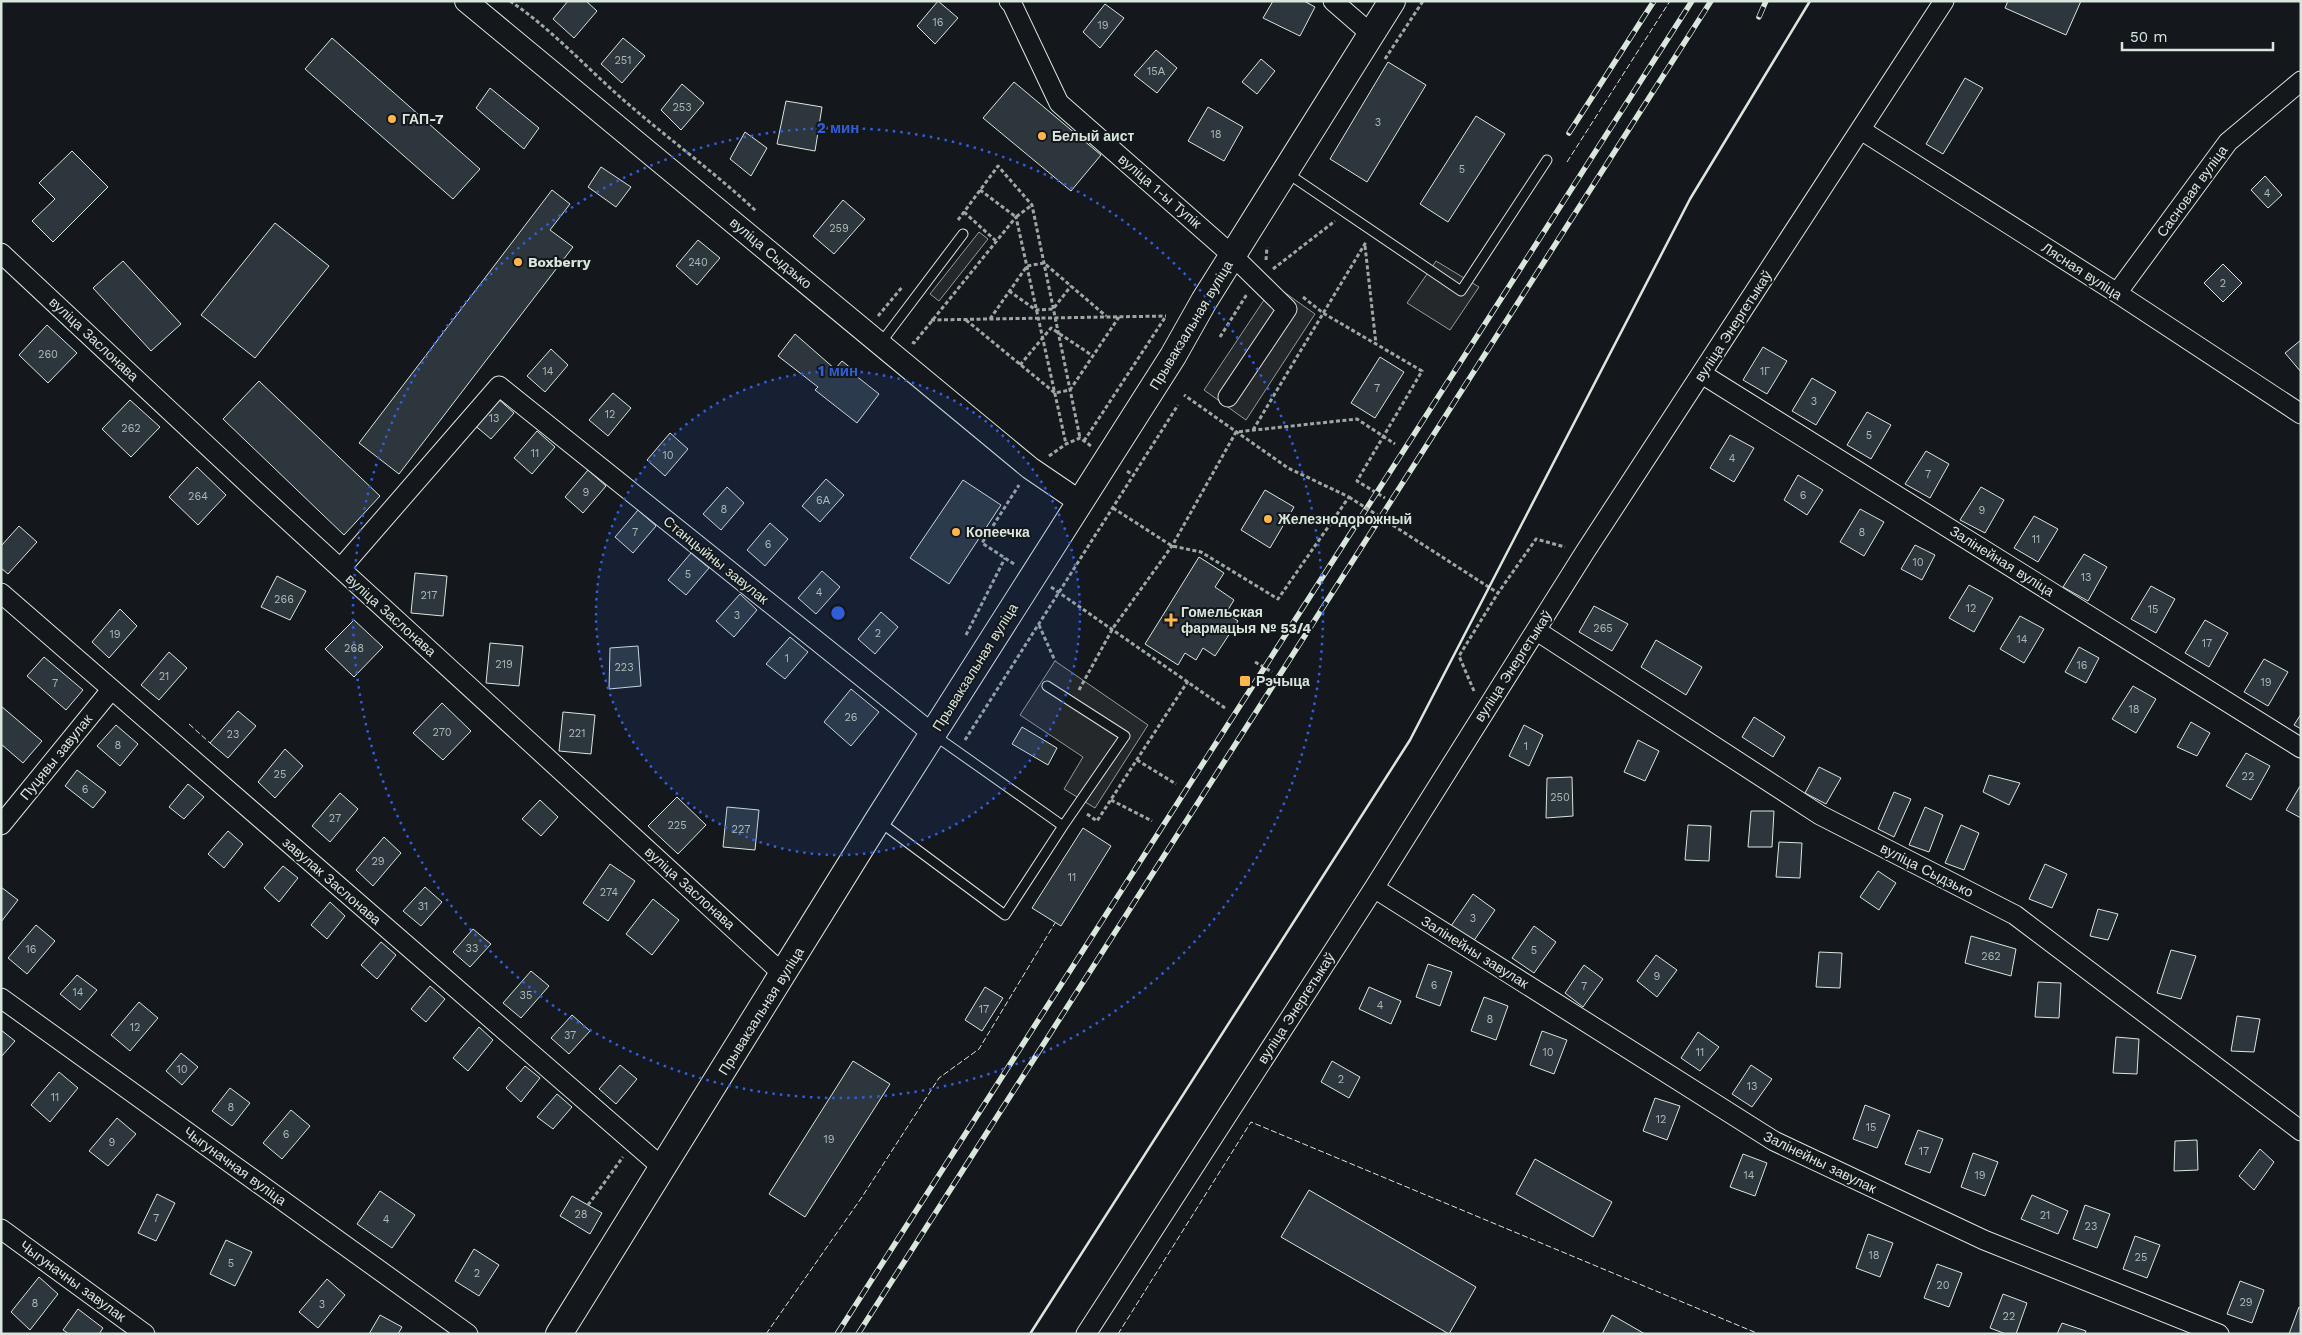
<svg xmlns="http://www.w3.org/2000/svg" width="2302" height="1335" viewBox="0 0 2302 1335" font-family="'Work Sans',sans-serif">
  <rect width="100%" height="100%" fill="#14181c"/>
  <path fill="#24282b" stroke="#939e99" d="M979,232l9,7 -49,62 -9,-7z
    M1436,261l43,26 -29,43 -43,-27z
    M1274,285l41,29 -69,106 -42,-30z
    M1055,661l93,64 -53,83 -31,-19 19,-32 -63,-42z"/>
  <path fill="#2c363c" stroke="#d8e6dc" d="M568,1h18l11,10 -23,27 -21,-19z
    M938,1l20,17 -23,26 -18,-18z
    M1273,1h31l11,6 -15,29 -37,-18z
    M2008,1h73l-15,34 -61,-27z
    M1105,4l19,14 -24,30 -17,-16z
    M332,38l148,131 -27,30 -148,-130z
    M623,38l22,18 -23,27 -21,-19z
    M1156,50l21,18 -20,25 -23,-18z
    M1261,59l14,12 -18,23 -15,-12z
    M1388,62l38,23 -59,97 -37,-23z
    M1965,78l18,10 -40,66 -17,-10z
    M1014,82l87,73 -30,36 -88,-73z
    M682,84l22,19 -23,27 -20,-20z
    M490,88l49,40 -15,21 -48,-41z
    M786,101l36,6 -7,44 -38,-7z
    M1208,107l35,20 -19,34 -36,-20z
    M1476,116l29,18 -57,88 -28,-18z
    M745,132l22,16 -16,28 -21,-17z
    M72,151l36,36 -55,55 -21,-21 23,-22 -16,-16z
    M601,167l30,20 -15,20 -28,-20z
    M2265,176l17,19 -14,13 -17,-18z
    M552,190l18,14 -20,26 23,17 -174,227 -40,-31z
    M843,200l22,19 -31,35 -21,-18z
    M275,223l54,43 -74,92 -54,-43z
    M698,240l22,18 -23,27 -21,-19z
    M123,261l58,63 -30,27 -58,-63z
    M2223,264l19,19 -19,19 -19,-19z
    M47,325l30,28 -29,30 -29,-28z
    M795,334l40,35 7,-8 15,12 -2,2 24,19 -22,29 -42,-33 3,-3 -40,-31z
    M2301,340v32l-16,-19z
    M1763,347l24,14 -20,33 -24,-14z
    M551,349l17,16 -23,27 -18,-16z
    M1380,357l24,15 -29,46 -24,-15z
    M1812,378l24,14 -20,33 -24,-14z
    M259,381l121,115 -36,39 -121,-116z
    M613,393l18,15 -23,28 -19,-16z
    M496,397l18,16 -23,26 -18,-15z
    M130,400l30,27 -29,30 -29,-28z
    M1867,412l24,13 -20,34 -24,-14z
    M537,431l18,16 -23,27 -18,-16z
    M670,433l18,16 -23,27 -18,-16z
    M1730,435l24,13 -20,34 -24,-14z
    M1926,451l23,13 -19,34 -25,-14z
    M197,467l29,28 -28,30 -29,-28z
    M588,470l18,16 -23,27 -18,-16z
    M1798,475l25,15 -16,25 -23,-15z
    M826,479l18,16 -24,27 -18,-16z
    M963,480l38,25 -52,79 -39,-26z
    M727,487l17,16 -23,27 -18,-16z
    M1981,487l23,13 -19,33 -25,-13z
    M1265,490l29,17 -24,41 -29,-18z
    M1860,509l24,13 -20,34 -24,-14z
    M638,510l18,16 -23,27 -18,-16z
    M2034,516l24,13 -20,33 -24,-14z
    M770,523l18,16 -23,27 -18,-16z
    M19,526l18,16 -29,32 -7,-6v-22z
    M1915,545l20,10 -13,25 -21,-11z
    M691,553l18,15 -23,27 -18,-15z
    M2084,554l23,13 -19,34 -25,-14z
    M1199,557l25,16 -9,14 19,13 -8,13 12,8 -23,35 -12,-8 -7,12 -11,-7 -7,12 -33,-21z
    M822,571l18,16 -24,27 -18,-16z
    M415,573l32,3 -4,40 -32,-3z
    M277,576l29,15 -16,29 -29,-13z
    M1969,585l24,13 -19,34 -25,-14z
    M2151,586l24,13 -19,34 -25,-14z
    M740,594l17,16 -23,27 -18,-16z
    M1594,606l34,18 -16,27 -33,-19z
    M120,609l17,17 -28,32 -17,-16z
    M881,612l17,15 -23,27 -17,-15z
    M2020,616l24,13 -20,34 -24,-14z
    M354,620l29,27 -29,30 -29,-28z
    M2205,620l23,13 -19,34 -24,-14z
    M790,637l18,15 -23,27 -19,-15z
    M1656,640l46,27 -16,28 -45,-28z
    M490,643l33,3 -4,40 -33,-3z
    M638,646l3,40 -32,3 1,-41z
    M2079,647l20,11 -13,25 -21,-11z
    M169,652l18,16 -28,32 -18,-15z
    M44,657l39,33 -17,20 -39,-34z
    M2264,659l24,13 -20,34 -24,-14z
    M2133,686l23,13 -20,34 -24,-14z
    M851,689l28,23 -28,34 -27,-24z
    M442,703l29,28 -28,29 -30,-27z
    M1,706l41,35 -19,22 -22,-19z
    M238,711l18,15 -28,32 -18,-15z
    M563,712l32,3 -4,39 -32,-3z
    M2301,714v15l-7,-4z
    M1754,717l31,20 -12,20 -31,-20z
    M2191,722l19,11 -13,23 -20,-9z
    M116,725l22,19 -18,22 -23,-20z
    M1524,725l19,10 -14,31 -20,-10z
    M1022,727l35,21 -9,17 -36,-21z
    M1638,740l21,11 -14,30 -21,-9z
    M285,749l18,17 -28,32 -17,-16z
    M2246,753l24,13 -19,34 -25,-14z
    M1819,767l22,11 -15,26 -21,-11z
    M77,770l29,22 -13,16 -28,-22z
    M1989,775l31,8 -11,22 -26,-13z
    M1572,777l1,39 -27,2 1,-40z
    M188,784l16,13 -20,22 -15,-12z
    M2300,786h1v32l-15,-8z
    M1894,792l17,7 -17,38 -16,-8z
    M340,793l18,16 -28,33 -18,-16z
    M677,797l29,28 -28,29 -30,-28z
    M540,800l18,17 -17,19 -19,-17z
    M727,807l32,3 -4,40 -32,-3z
    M1925,807l18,8 -14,37 -20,-7z
    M1751,811h23l-2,36h-24z
    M1688,825l23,1 -2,35 -24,-1z
    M1961,825l18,8 -15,37 -19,-7z
    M1083,828l28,18 -50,80 -29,-18z
    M228,831l15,13 -19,24 -16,-14z
    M384,837l17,16 -28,33 -17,-16z
    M1779,842l23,1 -2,35 -24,-1z
    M610,864l25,17 -27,40 -25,-18z
    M2045,864l22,10 -15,34 -23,-9z
    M283,866l15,12 -19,24 -15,-14z
    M1878,871l18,12 -17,27 -19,-13z
    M1,887l17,13 -17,22z
    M425,887l17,15 -21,24 -18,-15z
    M1473,894l22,16 -22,32 -22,-16z
    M653,899l26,21 -27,35 -26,-21z
    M330,902l15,14 -18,23 -16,-14z
    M2098,909l20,5 -10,26 -18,-4z
    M36,925l19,16 -28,33 -19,-16z
    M1534,926l22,16 -22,31 -22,-15z
    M473,929l18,15 -21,23 -17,-15z
    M1971,936l45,13 -5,27 -46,-13z
    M381,942l15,13 -19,24 -16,-14z
    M2171,950l25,6 -15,43 -24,-6z
    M1819,952l23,1 -2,35 -24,-1z
    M1656,955l21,15 -20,27 -20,-16z
    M1428,964l24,8 -12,34 -24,-9z
    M1584,965l19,14 -20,28 -18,-14z
    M531,971l18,15 -28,32 -18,-15z
    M77,975l20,15 -17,20 -20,-16z
    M2038,982l23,1 -2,35 -24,-1z
    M430,986l15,13 -19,23 -15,-13z
    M985,987l18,11 -21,33 -17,-11z
    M1369,987l32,14 -10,23 -32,-15z
    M1484,997l24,9 -12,34 -25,-9z
    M139,1002l19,16 -28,33 -19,-16z
    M572,1015l18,16 -21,23 -18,-16z
    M2237,1016l23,3 -6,33 -23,-1z
    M479,1027l14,13 -25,31 -15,-13z
    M1,1030l14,11 -14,16z
    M1542,1031l25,9 -13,34 -24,-9z
    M1698,1032l21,15 -19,24 -19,-13z
    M2116,1037l23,2 -2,35 -24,-1z
    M181,1053l17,14 -16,18 -16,-14z
    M853,1061l37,23 -85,133 -36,-23z
    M1332,1061l28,16 -11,21 -28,-16z
    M620,1065l17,14 -21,25 -17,-15z
    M1751,1065l21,14 -20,28 -20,-13z
    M525,1066l15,12 -19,24 -15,-14z
    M59,1072l19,16 -28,34 -19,-17z
    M230,1088l20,15 -18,23 -20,-15z
    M557,1094l15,13 -19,22 -16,-12z
    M1655,1098l25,8 -13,34 -24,-9z
    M1865,1105l25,10 -13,33 -24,-9z
    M291,1110l19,16 -28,33 -19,-16z
    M117,1118l19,16 -28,32 -19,-15z
    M1918,1130l25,9 -13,34 -25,-9z
    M2197,1140l1,30 -24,1 1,-30z
    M2260,1149l14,13 -20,28 -15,-14z
    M1973,1153l25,9 -13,34 -24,-9z
    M1743,1154l24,9 -12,33 -25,-9z
    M1535,1159l77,43 -19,35 -77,-43z
    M1309,1190l167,97 -27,47 -168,-97z
    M380,1191l35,24 -23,33 -35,-24z
    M157,1194l18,9 -19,38 -18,-8z
    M2032,1195l36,16 -10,23 -37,-15z
    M572,1196l30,17 -12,21 -30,-18z
    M2085,1205l25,9 -13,34 -24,-9z
    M1868,1234l25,9 -13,34 -24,-9z
    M2135,1236l25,9 -13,33 -24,-9z
    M226,1240l26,12 -17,34 -25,-12z
    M474,1249l25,16 -20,31 -24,-15z
    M1937,1264l25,9 -13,34 -25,-9z
    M39,1277l19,17 -28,36 -19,-18z
    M327,1279l18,16 -27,33 -19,-16z
    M2240,1281l24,9 -12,33 -25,-9z
    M2003,1294l24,9 -11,31h-10l-16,-6z
    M2299,1307l2,1v26h-12z
    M78,1309l25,19 -4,6h-30l-6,-4z
    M380,1315l22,12 -4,7h-29z
    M1612,1315l33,19h-43z
    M2062,1323l24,8 -1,3h-28z"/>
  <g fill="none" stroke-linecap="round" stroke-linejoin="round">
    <defs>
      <path id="service" d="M1287,173l174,118 86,-131
        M880,344l83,-110
        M1047,686l78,50 -62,90
        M880,822l125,93 58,-89 -129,-91"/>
      <path id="minor" d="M1009,1l3,3 47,99 174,153 54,53 -59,88
        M1333,1l38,33
        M1861,130l256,163 184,121
        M1,253l259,242 523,479
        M2117,293l111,-151 73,-61
        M1702,374l599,374
        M341,568l158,-182 434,348
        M1,593l662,575
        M1537,631l283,184 195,100 286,216
        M1,825l110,-135
        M1374,888l400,253 210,99 235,94
        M1,998l467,336
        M1,1229l144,105
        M1086,1334l288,-446 211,-336 359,-551"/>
      <path id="tertiary" d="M466,1l564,467 50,34"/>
      <path id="secondary" d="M559,1334l319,-514 295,-464 31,-55 188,-300"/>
    </defs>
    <use href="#service" stroke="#d8e6dc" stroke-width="11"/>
    <use href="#minor" stroke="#d8e6dc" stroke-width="21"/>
    <use href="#tertiary" stroke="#d8e6dc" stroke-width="24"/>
    <use href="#secondary" stroke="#d8e6dc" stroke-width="28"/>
    <path stroke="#9da8a2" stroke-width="3" stroke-dasharray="4 2.5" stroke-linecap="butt" d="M510,1c40,27 73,63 109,95 44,39 93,74 137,115
      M1385,59l38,-58
      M980,190l36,27 16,-12
      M964,212l32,29
      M958,220l40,-54 34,39 48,233
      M1365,246l11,98
      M1266,260l1,-13
      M1273,269l62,-48
      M1009,291l27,19 17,-1 18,-23
      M1303,297l20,16 99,58 -65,110 28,17
      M878,316l25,-30
      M990,319l37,-53 17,-3 62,53
      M931,320l235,-4
      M966,320l89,73 15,-3 49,-73
      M1220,337l27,-43
      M912,342l2,1 102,-126 50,227
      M1020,365l31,-37 42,28
      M1253,430l113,-188
      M1084,441l82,-125
      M1049,456l17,-12 14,-6 11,8
      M1127,471l6,4
      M1113,508l59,38 29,6 77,47 71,-102 -61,-29 -104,-73
      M1014,564l-32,-21 37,-58
      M1051,587l174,121
      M1039,625l16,36
      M966,635l39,-77
      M1255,662l17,10
      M1079,690l34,-62 59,-82 64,-114 121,-13 38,25
      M1474,691l-15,-35 39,-63 38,-54 29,8
      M965,740l213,-335
      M1137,760l39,24
      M1111,800l41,21
      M1087,814l10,7 91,-140
      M588,1205l35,-48"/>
    <use href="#service" stroke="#14181c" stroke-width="9"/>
    <use href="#minor" stroke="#14181c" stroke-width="19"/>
    <use href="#tertiary" stroke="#14181c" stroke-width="22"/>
    <use href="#secondary" stroke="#14181c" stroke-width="26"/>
    <defs>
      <path id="rail" d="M1759,17l7,-16
        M1569,133l85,-132
        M837,1334l855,-1333
        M858,1334l853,-1333"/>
    </defs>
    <use href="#rail" stroke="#d8e6dc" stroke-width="5.5"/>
    <use href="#rail" stroke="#14181c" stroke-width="4" stroke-dasharray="11" stroke-linecap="butt"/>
    <path stroke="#9da8a2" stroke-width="3" stroke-dasharray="4 2.5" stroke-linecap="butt" d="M1349,497l149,96"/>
    <path stroke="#d8e6dc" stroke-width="1" stroke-dasharray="6 2.5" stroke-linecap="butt" d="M1567,162l103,-161
      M189,724l21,19
      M766,1334l96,-137 77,-119 40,-29 76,-126
      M1118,1334l133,-212 508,212"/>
    <path stroke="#d8e6dc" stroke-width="2.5" d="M1030,1334l380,-594 280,-541 120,-198"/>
  </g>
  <circle cx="838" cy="613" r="242" fill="#305dd8" fill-opacity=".12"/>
  <g fill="none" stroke="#305dd8" stroke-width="2.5" stroke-dasharray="2.5 5">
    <circle cx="838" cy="613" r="242"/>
    <circle cx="838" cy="613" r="485"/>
  </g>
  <g fill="#ffb74d" stroke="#14181c" stroke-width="2">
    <circle cx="392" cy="119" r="5"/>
    <circle cx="1042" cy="136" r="5"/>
    <circle cx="518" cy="262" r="5"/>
    <circle cx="1268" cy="519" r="5"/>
    <circle cx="956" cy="532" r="5"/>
    <path d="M1168.5 612.5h5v5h5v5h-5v5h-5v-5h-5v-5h5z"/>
    <rect x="1239" y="675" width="12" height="12" rx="2.5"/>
  </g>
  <g text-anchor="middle" stroke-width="4" stroke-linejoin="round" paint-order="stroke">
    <g font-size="11" fill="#adbab4">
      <text x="938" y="26">16</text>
      <text x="1103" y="29">19</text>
      <text x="623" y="64">251</text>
      <text x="1156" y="75">15А</text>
      <text x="682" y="111">253</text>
      <text x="1378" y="126">3</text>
      <text x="1216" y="138">18</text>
      <text x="1462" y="173">5</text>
      <text x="2267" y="197">4</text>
      <text x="839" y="232">259</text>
      <text x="698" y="266">240</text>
      <text x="2223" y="287">2</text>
      <text x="48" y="358">260</text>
      <text x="548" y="375">14</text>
      <text x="1765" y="375">1Г</text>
      <text x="1377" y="392">7</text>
      <text x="1814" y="405">3</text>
      <text x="610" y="418">12</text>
      <text x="494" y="422">13</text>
      <text x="131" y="432">262</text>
      <text x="1869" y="439">5</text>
      <text x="535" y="457">11</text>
      <text x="668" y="459">10</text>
      <text x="1732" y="462">4</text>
      <text x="1928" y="478">7</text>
      <text x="586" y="496">9</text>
      <text x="1803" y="499">6</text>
      <text x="198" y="500">264</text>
      <text x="823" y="504">6А</text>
      <text x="724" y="513">8</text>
      <text x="1982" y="514">9</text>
      <text x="635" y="536">7</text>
      <text x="1862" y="536">8</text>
      <text x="2036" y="543">11</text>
      <text x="768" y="548">6</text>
      <text x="1918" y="566">10</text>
      <text x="688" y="578">5</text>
      <text x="2086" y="581">13</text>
      <text x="819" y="596">4</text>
      <text x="429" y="599">217</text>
      <text x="284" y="603">266</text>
      <text x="1971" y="612">12</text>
      <text x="2153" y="613">15</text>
      <text x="737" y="619">3</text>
      <text x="1603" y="632">265</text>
      <text x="878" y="637">2</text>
      <text x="115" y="638">19</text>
      <text x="2022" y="643">14</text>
      <text x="2207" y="647">17</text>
      <text x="354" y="652">268</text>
      <text x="787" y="662">1</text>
      <text x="504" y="668">219</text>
      <text x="2082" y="669">16</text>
      <text x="624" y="671">223</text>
      <text x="164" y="680">21</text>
      <text x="2266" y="686">19</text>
      <text x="55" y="687">7</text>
      <text x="2134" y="713">18</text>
      <text x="851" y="721">26</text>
      <text x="442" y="736">270</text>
      <text x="577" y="737">221</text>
      <text x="233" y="738">23</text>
      <text x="118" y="749">8</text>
      <text x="1526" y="750">1</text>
      <text x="280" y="778">25</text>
      <text x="2248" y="780">22</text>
      <text x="85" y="793">6</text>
      <text x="1560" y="801">250</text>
      <text x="335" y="822">27</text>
      <text x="677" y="829">225</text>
      <text x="741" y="833">227</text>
      <text x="378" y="865">29</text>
      <text x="1072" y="881">11</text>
      <text x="609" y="896">274</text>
      <text x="423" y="910">31</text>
      <text x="1473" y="922">3</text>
      <text x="472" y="952">33</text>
      <text x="31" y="953">16</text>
      <text x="1534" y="954">5</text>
      <text x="1991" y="960">262</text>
      <text x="1657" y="980">9</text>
      <text x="1434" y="989">6</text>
      <text x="1584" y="990">7</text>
      <text x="78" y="996">14</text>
      <text x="526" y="999">35</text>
      <text x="1380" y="1009">4</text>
      <text x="984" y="1013">17</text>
      <text x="1490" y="1023">8</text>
      <text x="135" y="1031">12</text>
      <text x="570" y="1039">37</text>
      <text x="1548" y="1056">10</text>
      <text x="1700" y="1056">11</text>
      <text x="182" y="1073">10</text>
      <text x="1341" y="1083">2</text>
      <text x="1752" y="1090">13</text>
      <text x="55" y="1101">11</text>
      <text x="231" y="1111">8</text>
      <text x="1661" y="1123">12</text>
      <text x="1871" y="1131">15</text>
      <text x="286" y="1138">6</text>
      <text x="829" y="1143">19</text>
      <text x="112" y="1146">9</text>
      <text x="1924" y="1155">17</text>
      <text x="1749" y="1179">14</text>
      <text x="1980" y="1179">19</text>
      <text x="581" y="1218">28</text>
      <text x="2045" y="1219">21</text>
      <text x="156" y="1222">7</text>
      <text x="386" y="1223">4</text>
      <text x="2091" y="1230">23</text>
      <text x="1874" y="1259">18</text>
      <text x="2141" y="1261">25</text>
      <text x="231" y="1267">5</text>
      <text x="477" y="1277">2</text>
      <text x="1943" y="1289">20</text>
      <text x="2246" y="1306">29</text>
      <text x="35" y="1307">8</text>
      <text x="322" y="1308">3</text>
      <text x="2009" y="1320">22</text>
    </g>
    <g font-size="14" font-weight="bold" fill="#d8e6dc" stroke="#14181c" text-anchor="start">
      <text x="402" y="124">ГАП-7</text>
      <text x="1052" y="141">Белый аист</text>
      <text x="528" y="267">Boxberry</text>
      <text x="1278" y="524">Железнодорожный</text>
      <text x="966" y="537">Копеечка</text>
      <text x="1181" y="617">Гомельская<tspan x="1181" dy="16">фармацыя № 53/4</tspan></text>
      <text x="1256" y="686">Рэчыца</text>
    </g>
    <g font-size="14" fill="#d8e6dc" stroke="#14181c">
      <text transform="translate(1160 191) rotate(41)" y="5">вуліца 1-ы Тупік</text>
      <text transform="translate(2192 191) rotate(-54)" y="5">Сасновая вуліца</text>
      <text transform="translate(771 253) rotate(40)" y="5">вуліца Сыдзько</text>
      <text transform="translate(2082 271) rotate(33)" y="5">Лясная вуліца</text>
      <text transform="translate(1191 325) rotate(-59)" y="5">Прывакзальная вуліца</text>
      <text transform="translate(1733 326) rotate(-57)" y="5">вуліца Энергетыкаў</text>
      <text transform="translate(94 339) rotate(43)" y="5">вуліца Заслонава</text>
      <text transform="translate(716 560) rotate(39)" y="5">Станцыйны завулак</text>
      <text transform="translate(2002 561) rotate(32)" y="5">Залінейная вуліца</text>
      <text transform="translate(391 615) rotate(42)" y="5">вуліца Заслонава</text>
      <text transform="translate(1513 666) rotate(-57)" y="5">вуліца Энергетыкаў</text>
      <text transform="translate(975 667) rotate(-58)" y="5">Прывакзальная вуліца</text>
      <text transform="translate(56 757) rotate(-51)" y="5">Пуцявы завулак</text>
      <text transform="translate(1927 870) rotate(27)" y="5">вуліца Сыдзько</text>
      <text transform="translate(332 881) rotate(41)" y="5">завулак Заслонава</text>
      <text transform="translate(690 888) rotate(42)" y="5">вуліца Заслонава</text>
      <text transform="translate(1475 952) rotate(32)" y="5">Залінейны завулак</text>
      <text transform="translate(1296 1008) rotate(-57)" y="5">вуліца Энергетыкаў</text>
      <text transform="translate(761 1011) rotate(-58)" y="5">Прывакзальная вуліца</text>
      <text transform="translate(1820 1162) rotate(26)" y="5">Залінейны завулак</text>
      <text transform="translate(235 1166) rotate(36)" y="5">Чыгуначная вуліца</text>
      <text transform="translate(73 1281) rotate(36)" y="5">Чыгуначны завулак</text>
    </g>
  </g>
  <circle cx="838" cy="613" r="8" fill="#305dd8" stroke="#14181c" stroke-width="2.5"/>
  <g font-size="15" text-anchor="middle" font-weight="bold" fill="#305dd8" stroke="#14181c" stroke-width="4" stroke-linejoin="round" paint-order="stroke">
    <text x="838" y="133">2 мин</text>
    <text x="838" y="376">1 мин</text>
  </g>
  <rect width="2302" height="1335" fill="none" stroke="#d8e6dc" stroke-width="5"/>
  <path d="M2122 42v8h151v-8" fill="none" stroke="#d8e6dc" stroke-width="2.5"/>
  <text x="2130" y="42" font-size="15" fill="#d8e6dc" stroke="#14181c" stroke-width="4" paint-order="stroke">50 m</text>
</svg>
